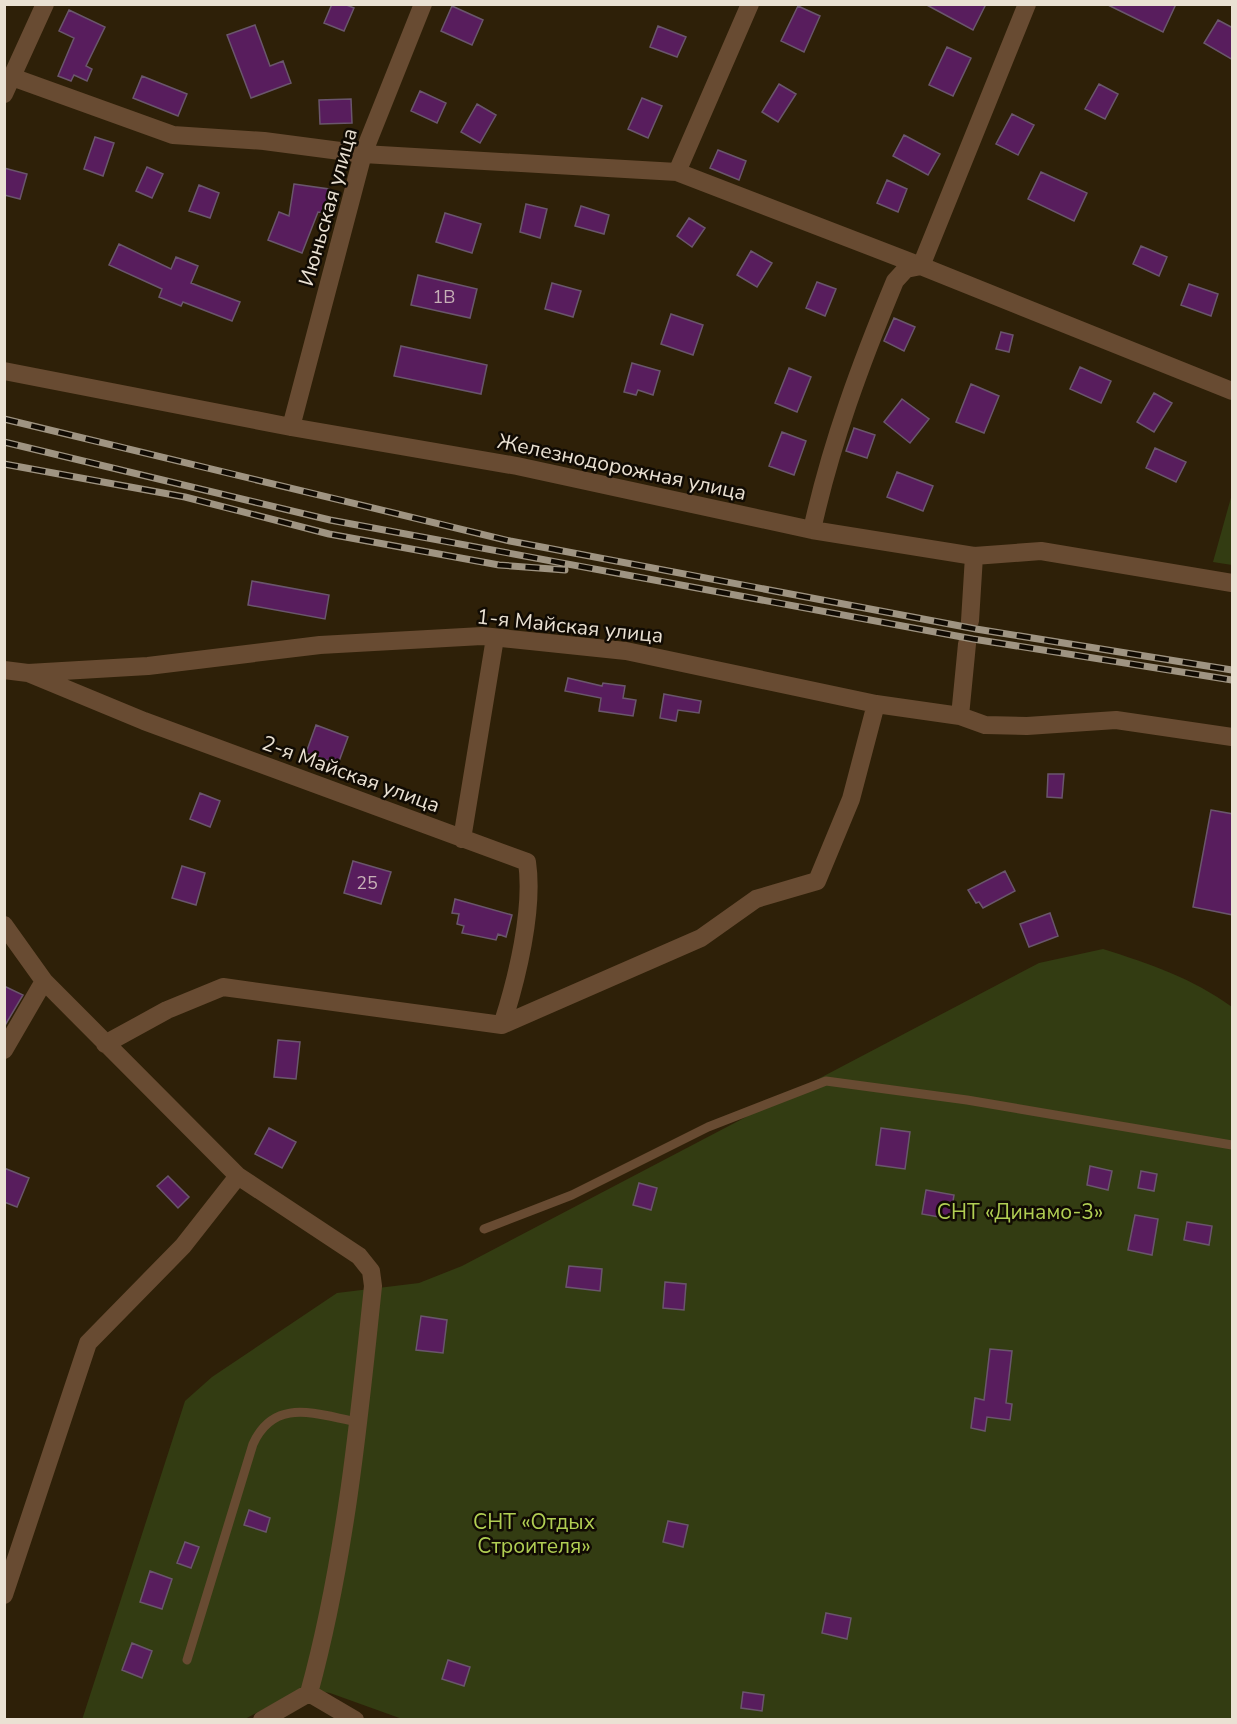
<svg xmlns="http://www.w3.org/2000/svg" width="1237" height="1724" viewBox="0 0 1237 1724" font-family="'Nunito Sans',sans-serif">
  <rect width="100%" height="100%" fill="#2e2008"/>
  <path fill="#333c12" d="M1232,494v71l-19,-3z
    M1103,949c47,15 89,29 129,58v712l-827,1 -75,-27 -27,-5 -58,31 -163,1 103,-319 27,-24 125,-84 82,-10 43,-17 577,-303z"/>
  <path fill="#581d5d" stroke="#6a566c" stroke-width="1.5" d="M332,4h12l10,4 -10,23 -20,-8z
    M925,4h61l-13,26z
    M1106,4h70l-13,28z
    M452,6l31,14 -11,25 -31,-14z
    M798,6l22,10 -16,36 -23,-11z
    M69,10l36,17 -19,39 6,3 -5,12 -13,-6 -3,6 -13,-5 16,-38 -15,-7z
    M1218,20l15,8v32l-29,-17z
    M255,25l15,41 13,-5 8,22 -40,15 -24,-63z
    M658,26l28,11 -9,20 -27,-10z
    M947,47l24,11 -18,38 -24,-11z
    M142,76l45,18 -9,22 -45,-18z
    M779,84l17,10 -18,28 -16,-10z
    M1099,84l19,10 -13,25 -20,-10z
    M420,91l26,12 -9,20 -26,-12z
    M642,98l20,8 -14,32 -20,-9z
    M351,99l1,24 -32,1 -1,-24z
    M477,104l19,11 -16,28 -19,-11z
    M1012,114l22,11 -16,30 -22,-11z
    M904,135l36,19 -12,21 -35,-19z
    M95,137l19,6 -11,33 -19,-7z
    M718,150l28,11 -7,19 -29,-12z
    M147,167l16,7 -11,24 -16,-7z
    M4,168l23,6 -7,25 -16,-4z
    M1041,172l46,21 -13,28 -46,-22z
    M887,180l20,9 -9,23 -21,-9z
    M294,184l35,5 -4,24 -7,-1 -16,41 -34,-13 11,-28 10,4z
    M199,185l20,8 -9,25 -21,-7z
    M526,204l21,5 -7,29 -20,-6z
    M581,206l28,9 -5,19 -29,-8z
    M445,213l36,11 -9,29 -36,-11z
    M689,218l16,10 -13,19 -15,-11z
    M119,244l52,25 5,-12 22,9 -7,17 49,19 -8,19 -49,-19 -2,4 -22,-9 3,-8 -53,-24z
    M1141,246l26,11 -8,19 -26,-12z
    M751,251l21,12 -15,24 -20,-12z
    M418,275l59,14 -7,29 -59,-13z
    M817,282l19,7 -11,27 -19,-8z
    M552,283l29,8 -8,26 -28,-8z
    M1189,284l29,10 -7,22 -30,-11z
    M671,314l32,11 -10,30 -32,-11z
    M894,318l21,9 -11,24 -20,-10z
    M1001,332l12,3 -4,17 -13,-3z
    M401,346l86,19 -6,29 -87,-18z
    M632,363l28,8 -7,24 -15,-5 -2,5 -12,-3z
    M1080,367l31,14 -10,22 -31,-14z
    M789,368l22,9 -14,35 -22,-9z
    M971,384l28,12 -15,37 -28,-11z
    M1154,393l18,10 -18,29 -17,-10z
    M902,399l27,20 -19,24 -26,-21z
    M854,428l21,7 -8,23 -21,-7z
    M782,432l24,9 -12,34 -25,-9z
    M1155,448l31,14 -10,20 -30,-14z
    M897,472l36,14 -10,25 -36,-14z
    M252,581l77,14 -4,24 -77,-14z
    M568,678l34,8 1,-3 22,3 -2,12 13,2 -3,16 -34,-5 2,-13 -36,-7z
    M664,694l37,7 -2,12 -21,-3 -2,11 -16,-3z
    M316,725l32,12 -10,27 -32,-11z
    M1048,774h16l-2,24 -15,-1z
    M200,793l20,8 -10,26 -20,-8z
    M1211,810l22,4v101l-40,-8z
    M353,861l38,11 -10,32 -37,-11z
    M182,866l23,7 -9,32 -24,-7z
    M1005,871l10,20 -32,17 -4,-6 -3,1 -8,-13z
    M455,899l57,16 -6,22 -8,-3 -2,6 -34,-7 2,-7 -7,-2 2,-10 -7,-1z
    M1050,913l8,23 -29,11 -9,-23z
    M4,986l19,9 -19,32z
    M278,1040l22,2 -4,37 -22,-2z
    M269,1128l27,14 -14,26 -27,-14z
    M881,1128l29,4 -5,37 -29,-4z
    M1090,1166l22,5 -4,19 -21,-5z
    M4,1168l25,10 -12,29 -13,-5z
    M1141,1171l16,3 -3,17 -16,-3z
    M168,1176l21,21 -11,11 -21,-22z
    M639,1183l18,5 -6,22 -18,-5z
    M926,1190l28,5 -4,24 -28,-5z
    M1135,1215l23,4 -6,36 -24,-5z
    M1187,1222l25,4 -3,19 -25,-5z
    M569,1266l33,3 -2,22 -34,-4z
    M665,1282l21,2 -2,26 -21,-2z
    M421,1316l26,4 -4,33 -27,-3z
    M990,1349l22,2 -6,52 6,1 -2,16 -23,-3 -2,14 -14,-3 4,-30 9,2z
    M249,1510l21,8 -4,14 -22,-7z
    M668,1521l20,4 -5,22 -20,-5z
    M185,1542l14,5 -8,21 -14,-5z
    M150,1571l22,8 -10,30 -22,-7z
    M826,1613l25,5 -4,21 -25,-6z
    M132,1643l20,8 -10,27 -20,-8z
    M448,1660l22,7 -6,19 -22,-7z
    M743,1692l21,3 -2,16 -21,-3z"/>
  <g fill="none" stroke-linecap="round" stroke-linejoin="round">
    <path stroke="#684b32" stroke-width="9" d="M484,1229l88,-34 136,-68 118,-46 141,19 265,45
      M187,1660l66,-216c22,-48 64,-29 106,-22"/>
    <path stroke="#684b32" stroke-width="18" d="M12,77l161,58 91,6 99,13 314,18 244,94 311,125
      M4,94l41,-90
      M677,172l73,-168
      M4,371l287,56 226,39 295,64 162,26 67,-5 191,32
      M291,427l72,-273 60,-150
      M812,530c19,-87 49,-167 83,-249l11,-12 15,-3 106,-262
      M970,621l4,-65
      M4,670l24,3 116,48 383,141c7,47 -10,117 -25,163
      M28,673l120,-7 172,-21 162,-9 144,15 250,53 84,12 25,9 42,1 89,-6 116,17
      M960,716l7,-72
      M462,839l33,-201
      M4,925l40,56 194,195 121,80 12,15 2,15c-14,135 -28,276 -64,407l46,27
      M105,1044l62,-34 56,-23 279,38 199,-87 55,-39 61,-18 34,-82 25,-95
      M4,1050l40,-69
      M4,1595l84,-252 95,-97 55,-70
      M262,1720l47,-27"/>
    <defs>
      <path id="rail" d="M4,419l506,122 466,88 256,41
        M4,442l326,78 643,119 259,41
        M4,464l181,33 144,37 170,31 66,5"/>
    </defs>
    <use href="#rail" stroke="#9f9482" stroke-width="7"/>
    <use href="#rail" stroke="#110b03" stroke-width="4.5" stroke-dasharray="14" stroke-linecap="butt"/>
  </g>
  <g text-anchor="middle" stroke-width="5" stroke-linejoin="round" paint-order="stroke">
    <g font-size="18" fill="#c6b0b6">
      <text x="444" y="303">1В</text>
      <text x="367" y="889">25</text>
    </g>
    <g font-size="21" fill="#eae1d3" stroke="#110b03">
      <text transform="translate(328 207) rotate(-74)" y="7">Июньская улица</text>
      <text transform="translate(622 467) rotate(12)" y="7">Железнодорожная улица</text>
      <text transform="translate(570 626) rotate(6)" y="7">1-я Майская улица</text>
      <text transform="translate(351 774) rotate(20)" y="7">2-я Майская улица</text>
    </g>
    <g font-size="21" fill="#b1ce53" stroke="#110b03">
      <text x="1020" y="1219">СНТ «Динамо-3»</text>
      <text x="534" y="1529">СНТ «Отдых<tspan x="534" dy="24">Строителя»</tspan></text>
    </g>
  </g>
  <rect width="1237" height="1724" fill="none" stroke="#eae1d3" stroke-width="12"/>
</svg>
